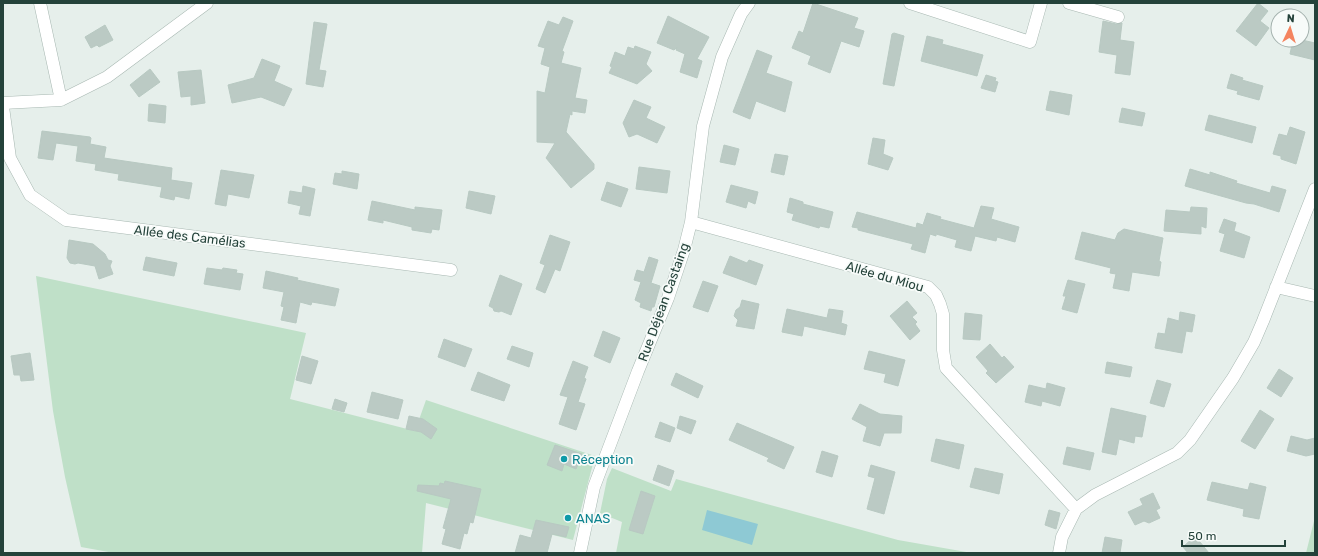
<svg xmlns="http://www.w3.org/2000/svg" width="1318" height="556" viewBox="0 0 1318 556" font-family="Rubik,sans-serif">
  <rect width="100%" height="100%" fill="#e6efeb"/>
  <path fill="#bfe0c8" d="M36,276l270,57 -16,66 125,32 11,-31 169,56 -22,84 -147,-37 -4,50h-308l-33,-6 -16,-70 -12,-66z
    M612,468l59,23 5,-12 222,61 74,13h-356l6,-31 -22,-9 7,-34z
    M1315,517v36h-9z"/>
  <path fill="#8ec9d4" d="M707,510l51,14 -6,21 -50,-15z"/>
  <path fill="#bbcac4" stroke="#b8c9c2" d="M813,3l45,15 -4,10 10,3 -5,16 -18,-6 -11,32 -22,-9 3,-8 -19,-8 7,-17 4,2z
    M1258,3l10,8 -8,10 9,7 -13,18 -20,-15z
    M668,16l41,21 -12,22 5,2 -5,17 -17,-6 5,-18 -9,-4 1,-3 -3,3 -17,-7z
    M563,17l10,4 -11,30 2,1 -3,11 20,5 -6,30 12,2 -2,13 -13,-2v4l-2,-1 -4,18 28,32v5l-23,19 -25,-30 9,-15 -18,-1v-51l8,2 5,-26 -9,-3 4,-16 -7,-2 10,-25 11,4z
    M1103,21l13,3 6,-1 -2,17 14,2 -4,33 -15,-2 2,-18 -18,-3z
    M314,22l13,2 -8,46 7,1 -3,16 -17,-3z
    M105,25l8,15 -14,7 -2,-2 -6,3 -6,-11z
    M894,33l10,3 -10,50 -11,-2 9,-50z
    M927,36l16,4 -1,4 41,11 -6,21 -56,-15z
    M1293,40h9l13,3v17l-25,-6z
    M635,46l16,6 -5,12 6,7 -15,13 -28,-11 3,-6 -2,-1 5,-14 10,4 3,-9 6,2z
    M757,50l15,6 -6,17 26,9 -7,30 -29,-11 -6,18 -17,-7z
    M262,59l18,7 -6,15 18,8 -8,17 -23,-9 -29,6 -4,-18 26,-7z
    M150,69l10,13 -21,15 -9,-12z
    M201,70l4,33 -14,2v-9l-10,1 -3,-25z
    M1231,74l12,4 -1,2 21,6 -4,14 -22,-6 1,-3 -11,-3z
    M986,75l10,3 -1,3 3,1 -3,10 -14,-4z
    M1050,91l22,4 -3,20 -23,-5z
    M634,100l17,7 -5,11 19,9 -8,16 -20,-9 -8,3 -6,-14z
    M149,104l17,2 -1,17 -17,-2z
    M1122,108l23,5 -3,13 -23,-4z
    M1209,115l47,12 -4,16 -47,-13z
    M1290,127l15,5 -9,32 -15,-5v-3l-8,-2 6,-20 8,2z
    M42,131l48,6 1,1 -1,6 16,3 -2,11 68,10 -1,12 21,3 -3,16 -14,-3 -1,4 -14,-3 2,-10 -44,-7 1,-6 -24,-4 1,-6 -20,-3 2,-15 -22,-3 -3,17 -15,-2z
    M873,138l12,2 -2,14 10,4 -5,12 -20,-6z
    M724,145l15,4 -4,16 -15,-3z
    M775,154l13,2 -4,19 -13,-3z
    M639,167l31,4 -3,22 -31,-4z
    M1190,169l20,6v-3l27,9 -1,2 34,10 2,-7 14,4 -7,22 -25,-8 -8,-1 -61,-17z
    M221,170l33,5 -5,23 -21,-4 -2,12 -11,-2z
    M342,171l17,3 -2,15 -24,-5 2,-11 7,1z
    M607,182l21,7 -7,18 -20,-7z
    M731,185l27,7 -3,12 -7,-3 -2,7 -20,-6z
    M303,186l12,3 -5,27 -11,-2 2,-8 -13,-3 2,-12 12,2z
    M469,191l26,5 -4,18 -25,-6z
    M790,198l13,4v2l30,8 -4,16 -9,-2 -1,2 -27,-8 2,-6 -7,-2z
    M372,201l43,9v-3l27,3 -3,20 -7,-1 -1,4 -19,-3v-3l-29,-7v3l-15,-3z
    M981,206l13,2 -3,11 28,8 -4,15 -18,-5 -1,4 -21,-5 -4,15 -16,-4 2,-7 -21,-6v2l-6,-2 -5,19 -14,-4 2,-5 -55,-14v-2l-6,-1 5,-15 59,16 1,-5 6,2 4,-12 14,4 -1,2 34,9z
    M1191,207l16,1 -1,20 -5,-2v8l-37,-3 2,-21 24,2z
    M1224,219l12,4 -2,8 16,6 -6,21 -24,-7 5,-17 -6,-2z
    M1124,229l39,9 -4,23 2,1 -2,14 -27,-4 -3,19 -16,-3 3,-14 -6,-1 1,-5 -36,-9 7,-27 33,8 3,-7z
    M550,235l20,7 -10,29 -5,-2 -10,24 -9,-4 9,-24 -5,-2z
    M69,240l24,4 12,10 3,6 4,1 -2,5 3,8 -14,5 -4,-13 -17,-3 -3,1 -5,-1 -3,-5z
    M730,256l17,7 2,-3 14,5 -7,20 -33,-12z
    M146,257l31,6 -3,13 -31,-6z
    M649,257l9,3 -7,23 9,3 -6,21h-2l-1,4 -11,-4 1,-4 -6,-3 6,-18 -7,-2 3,-10 7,2z
    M207,268l15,2 1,-2 14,2 -1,3 7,1 -3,16 -36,-6z
    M266,271l32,7 -1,2 42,9 -4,17 -23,-4 -1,3 -11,-3 -4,21 -15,-3 3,-13 -3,-1 3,-14 -21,-4z
    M500,275l22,9 -11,31 -10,-4 -2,1 -5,-1 -1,-3 -4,-2z
    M1068,280l17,4 -8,29 -15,-4 4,-13h-3z
    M703,281l15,5 -10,26 -15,-5z
    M742,300l17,4 -5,25 -18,-3 2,-6 -4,-4 2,-6 4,-3z
    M907,301l10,12 -5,4 5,5 -2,2 5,7 -10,9 -20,-24z
    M787,309l40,9 2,-9 14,2 -2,12 6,2 -2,10 -41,-9 -2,10 -20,-4z
    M1180,312l15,3 -3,17 -6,-1 -4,22 -27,-5 3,-15 7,1 3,-16 11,3z
    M965,313l17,2 -2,25 -17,-1z
    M603,331l17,7 -10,25 -16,-7z
    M444,339l28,10 -7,18 -27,-10z
    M990,344l12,14 2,-2 10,11 -18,16 -10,-10 2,-2 -12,-14z
    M512,346l21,7 -4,14 -22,-8z
    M869,351l36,9 -7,26 -14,-4 2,-8 -22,-5z
    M30,353l4,27 -13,1 -1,-6h-6l-3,-19z
    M302,356l16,5 -7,23 -15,-4z
    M573,361l15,6 -4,11 2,1 -8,23 7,2 -9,26 -17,-6 9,-27 -8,-2z
    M1107,362l25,5 -2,10 -25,-4z
    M1279,369l14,9 -12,19 -14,-9z
    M478,372l32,13 -6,16 -33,-11z
    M676,373l27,13 -5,12 -27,-13z
    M1157,380l14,4 -7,23 -14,-4z
    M1047,383l18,5 -5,18 -18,-5 -1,5 -16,-4 4,-17 17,4z
    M372,392l31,8 -5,19 -31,-7z
    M335,399l12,4 -3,9 -12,-3z
    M860,404l20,10 22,2 -1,17h-17l-4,13 -17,-5 4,-14 -15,-8z
    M1111,408l35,8 -4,21 -7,-1 -1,7 -15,-4 -3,16 -14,-3z
    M1260,410l14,9 -19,30 -14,-8z
    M409,416l14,3 14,10 -6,10 -10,-7 -15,-3z
    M680,416l16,5 -5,13 -14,-6z
    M660,422l15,6 -5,14 -15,-5z
    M737,423l57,24 -10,22 -17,-8 2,-3 -40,-18z
    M1291,436l16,4 8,-2v16l-9,2 -19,-5z
    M936,439l28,6 -5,24 -28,-8z
    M555,445l27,9 -6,15 -12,-5 -2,7 -15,-6z
    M1067,447l27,6 -4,17 -27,-6z
    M822,451l16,5 -6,21 -16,-5z
    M658,465l16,6 -5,15 -16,-6z
    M871,465l24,7 -11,42 -17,-5 8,-31 -7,-2z
    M975,468l28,6 -4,20 -29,-7z
    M445,481l36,8 -8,34 -3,-1 -3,12 -3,-1 -4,16 -18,-5 4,-15 -3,-1 8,-29 -34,-8 1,-6 21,1 1,-3 4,1z
    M1212,482l36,8 2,-7 16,4 -7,32 -16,-3 1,-7 -37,-9z
    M641,491l14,5 -12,38 -14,-4z
    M1153,493l7,15 -4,2 4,8 -11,5 -5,-2 -9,4 -7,-13 15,-7 -3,-6z
    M1049,510l11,3 -4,16 -11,-4z
    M536,520l33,7 -3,10 -14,-3 -5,19h-32l5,-18 11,3z
    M1195,536l14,17h-21l-5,-6z
    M1105,537l17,3 -2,13h-18z"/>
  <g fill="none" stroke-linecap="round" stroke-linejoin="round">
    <defs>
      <path id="street" d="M40,3l21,97 46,-23 100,-74
        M910,3l120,39 11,-39
        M1069,3l49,14
        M3,103l58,-3
        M3,107l7,51 20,37 36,25 385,50
        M691,222l237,65 8,8 4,9 3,10v36l3,18 130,141
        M1276,287l39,9
        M580,553l14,-66 44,-116 30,-73 16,-48 7,-28 12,-96 19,-69 19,-43 8,-11
        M1059,553l3,-16 14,-28 19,-14 82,-42 13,-13 43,-62 21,-36 9,-21 52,-132"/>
    </defs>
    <use href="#street" stroke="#a8b8b2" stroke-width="13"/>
    <use href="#street" stroke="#fff" stroke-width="12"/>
  </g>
  <g fill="#0f9aa8" stroke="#f7fbf9" stroke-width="1.5">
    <circle cx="564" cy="459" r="4"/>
    <circle cx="568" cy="518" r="4"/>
  </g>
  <g text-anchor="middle" stroke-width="3.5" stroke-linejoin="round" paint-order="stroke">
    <g font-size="13" fill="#24423a" stroke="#f7fbf9">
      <text transform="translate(190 236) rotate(7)" y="5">Allée des Camélias</text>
      <text transform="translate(885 276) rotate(16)" y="5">Allée du Miou</text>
      <text transform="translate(663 302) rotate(-70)" y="5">Rue Déjean Castaing</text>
    </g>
    <g font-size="13" fill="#0d838f" stroke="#f7fbf9" text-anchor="start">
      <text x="572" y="464">Réception</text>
      <text x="576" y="523">ANAS</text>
    </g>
  </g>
  <rect width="1318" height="556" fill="none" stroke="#24423a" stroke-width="8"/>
  <g transform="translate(1290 28) rotate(4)"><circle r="19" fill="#f7fbf9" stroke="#a3b1ad"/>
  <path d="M0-3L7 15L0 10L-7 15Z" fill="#f4845f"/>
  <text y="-6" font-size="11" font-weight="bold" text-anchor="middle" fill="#24423a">N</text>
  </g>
  <path d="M1182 540v6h103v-6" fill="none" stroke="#24423a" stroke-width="2"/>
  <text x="1188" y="540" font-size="12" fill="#24423a" stroke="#f7fbf9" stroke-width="3" paint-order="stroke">50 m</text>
</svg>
